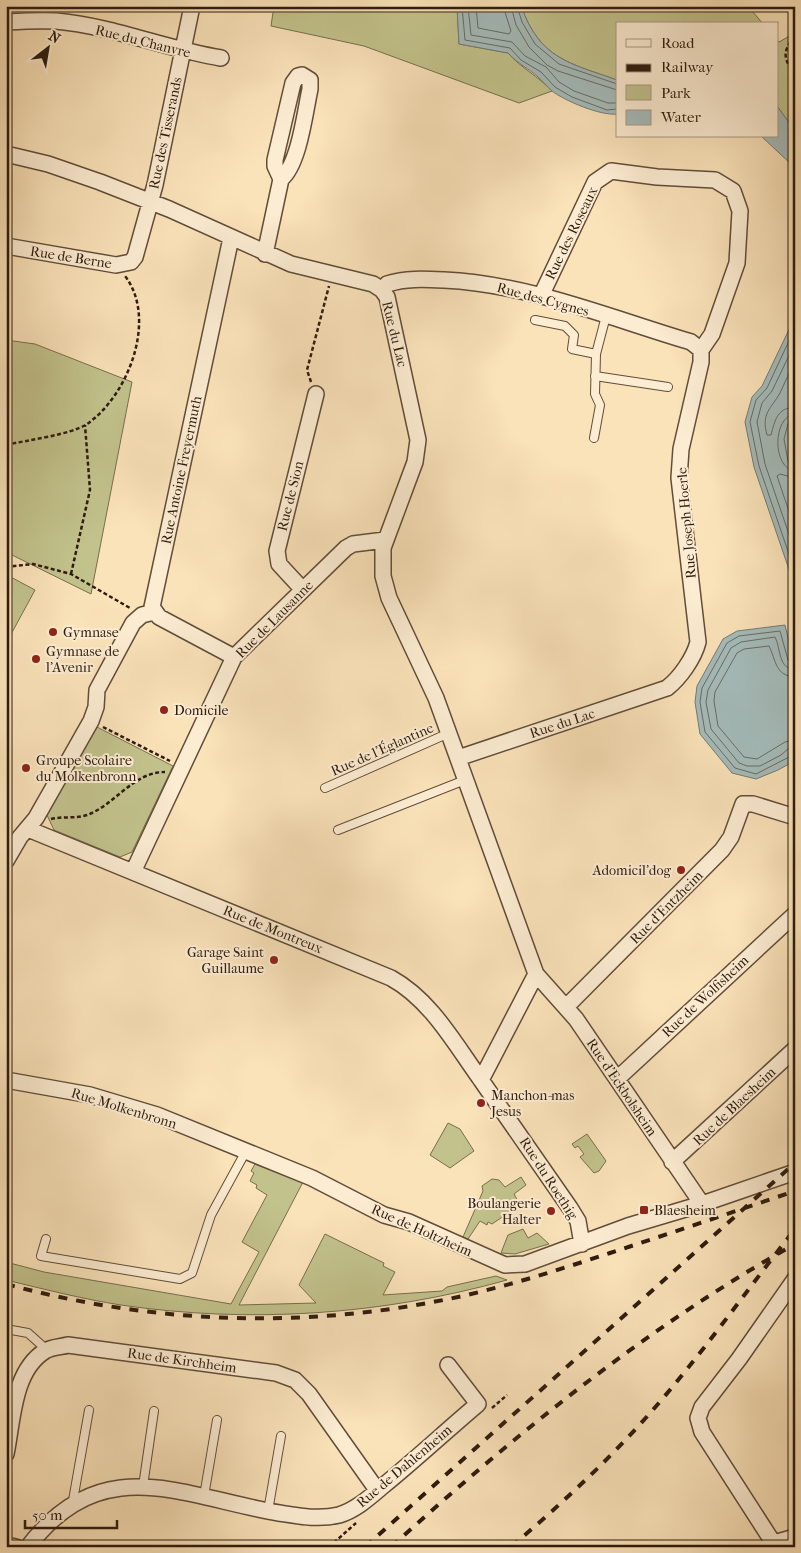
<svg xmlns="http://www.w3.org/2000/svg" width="801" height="1553" viewBox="0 0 801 1553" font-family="'IM FELL French Canon',serif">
  <rect width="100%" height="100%" fill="#fae2b9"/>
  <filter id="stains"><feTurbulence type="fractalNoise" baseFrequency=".004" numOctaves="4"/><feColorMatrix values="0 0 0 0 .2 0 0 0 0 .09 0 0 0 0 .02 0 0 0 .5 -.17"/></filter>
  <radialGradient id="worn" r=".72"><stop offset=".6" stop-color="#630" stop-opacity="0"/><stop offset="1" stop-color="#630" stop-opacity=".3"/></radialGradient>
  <path fill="#c2c28c" stroke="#786e4d" d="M274,6h183l2,38 49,9c13,15 30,23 44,38l-33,12 -155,-57 -93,-20z
    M521,6h227l15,18h-146v56c-48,-17 -77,-21 -96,-74z
    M795,33v98l-18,-25v-66l2,2z
    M6,340l29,4 97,38 -41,212 -81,-40 -4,6z
    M7,575l28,15 -26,48 -3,-2z
    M97,727l76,39 -41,86 -12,5 -66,-27 -8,-17z
    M448,1123l12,6 14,22 -24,17 -20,-13z
    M587,1134l19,27 -7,10 -5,2 -14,-16 4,-3 -6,-8 -3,2 -3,-4z
    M255,1164l48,18 -64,123 77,-2 -17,-18 26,-51 59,29 -1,3 12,6 -12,23 59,-4 5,-4 49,-11 11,4c-125,35 -257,44 -386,25 -39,-6 -77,-16 -115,-25v-18l38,10 187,32 28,-52 -17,-10 25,-47 -11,-7 1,-3 -7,-4 4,-8 -3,-2z
    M521,1177l5,8 -12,9 6,11 -28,19 -4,-2 -1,3 -7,-4 -12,18 -5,-2 20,-46 -1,-5 10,-7 7,1 6,7z
    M523,1229l5,9 9,-5 12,11 -34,10 -14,-1 7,-18z"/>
  <path fill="#a4bbba" stroke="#757b75" d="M457,6h64c19,53 48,57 96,74v34c-16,2 -52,-13 -65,-23 -5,-4 -9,-10 -14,-14 -11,-10 -19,-12 -30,-24l-49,-9z
    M777,106l18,25v40l-3,-6 -31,-29h16z
    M795,317v99l-6,23 6,27v121l-41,-120 -9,-45 7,-25 10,-11z
    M785,625l10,43v89l-6,7 -11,6 -22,9 -24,-6 -32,-39 -5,-32 2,-16 26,-47 14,-8z"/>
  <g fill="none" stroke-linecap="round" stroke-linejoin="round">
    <path stroke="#696b64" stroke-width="1" d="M462,6l3,34 45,8 11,12 20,12 14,15 17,10 35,13 10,-1
      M468,6l3,29 41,7 13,14 21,11 13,15 15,9 34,12h9
      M476,6l2,22 31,6 2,-3 -8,-25
      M511,6l5,19 13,22 18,18 11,6 59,19
      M517,6l5,16 13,22 24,20 58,20
      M795,328l-28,60 -11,12 -6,22 9,44 36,106
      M795,343l-23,48 -10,12 -5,19 8,42 30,88
      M795,361c-5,10 -10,21 -15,32 -9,16 -19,20 -13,42h4c4,-15 6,-27 24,-28
      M795,414c-23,2 -23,55 0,57
      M795,421l-7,3 -4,15 4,22 7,4
      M795,478l-15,-4 -3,2 18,53
      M795,664l-7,-4 -8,-29 -41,5 -12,7 -25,45 -2,14 5,30 30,36 21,6 39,-20
      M795,670c-17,-1 -14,-21 -20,-33l-34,5 -10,6 -23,42 -2,12 5,27 28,34 8,3h13l21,-11 7,-6 7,-1
      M795,677c-20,-1 -19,-17 -26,-31l-25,3 -7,4 -22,39 -1,9 4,25 26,31 13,2 28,-17 10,-2"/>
    <defs>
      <path id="service" d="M535,320l30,6 9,9 -2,14 24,5
        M595,376l73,11
        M594,438l6,-33 -5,-11 1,-40 10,-38
        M325,788l124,-55
        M338,830l127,-50
        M46,1239l-5,17 139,23 12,-6 19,-58 35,-64
        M6,1329l22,4 19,17
        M143,1486l11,-75
        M204,1496l13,-76
        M72,1506l17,-96
        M268,1511l13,-75
        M596,1546l2,1"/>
      <path id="minor" d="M6,22c17,-1 34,-2 50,-1 56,5 110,28 165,37
        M6,154l42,10 52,18 69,27 122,55 82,20 9,6 5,7 31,143 -3,22 -32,86v28l6,22 47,100 100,276 40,45 126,185
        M231,238l-79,369 7,10 75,40
        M6,246l110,19 15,-3 4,-5 20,-72 37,-179
        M265,254l16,-75 -6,-13v-6l18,-77 5,-7 4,-1 8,5v9c-5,23 -11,76 -29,90
        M382,290l5,-6c19,-6 37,-5 57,-4 85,4 166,38 247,62l10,8
        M541,296l54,-114 16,-11 46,6 58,3 18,11 7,20 -3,52 -25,71 -11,16
        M303,590l-24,-26 -2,-13 39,-157
        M458,758l209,-70c13,-10 27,-30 31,-46l-19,-164 2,-29 20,-87v-12
        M28,829l363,149c40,22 64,66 90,102
        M6,861l14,-24 16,-19 55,-97 5,-14 1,-17 36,-67 9,-8 12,-3
        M133,872l101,-215 112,-109 7,-4 32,-4
        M536,974l-55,106 89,128 8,13 4,23
        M566,1007l156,-157 9,-13 12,-33h10l42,13
        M617,1079l178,-165
        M6,1080l84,15 67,20 155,63 72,37 25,7 96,43 20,-1 103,-38 74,-22 93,-32
        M672,1162l123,-113
        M6,1454c7,-34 7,-83 39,-103 6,-4 16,-4 23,-6l208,28 19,7 14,14 68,96
        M774,1543l21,-6
        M6,1545l10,2
        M28,1547c74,-98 155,-50 251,-34 19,3 40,7 60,2 17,-5 31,-18 44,-29 32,-26 63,-55 95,-82l-30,-39
        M776,1547l-74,-115 -4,-14 4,-11 37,-48 56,-80"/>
    </defs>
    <use href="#service" stroke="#614d39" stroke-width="10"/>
    <use href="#minor" stroke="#614d39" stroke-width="18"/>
    <path stroke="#2e1b0e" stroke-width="2.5" stroke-dasharray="4 2.5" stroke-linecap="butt" d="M795,37c-13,13 -12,23 0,36
      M311,382l-4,-12 22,-84
      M6,445c21,-5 64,-10 81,-21 41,-28 71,-105 38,-148
      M6,567l27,-3 38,10 59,34
      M71,574l19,-84 -5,-65
      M103,727l67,34
      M51,819c12,-3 25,0 36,-4 28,-10 46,-43 78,-43
      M492,1408l15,-13
      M329,1547l27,-24"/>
    <use href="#service" stroke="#fcecd2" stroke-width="8"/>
    <use href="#minor" stroke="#fcecd2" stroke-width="15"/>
    <path stroke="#2e1b0e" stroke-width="4" stroke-dasharray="9 9" stroke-linecap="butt" d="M6,1284c140,38 284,45 427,18 60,-11 119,-30 177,-49 61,-20 123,-41 185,-62
      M365,1547l430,-384
      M391,1547c126,-114 256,-220 404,-303
      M511,1547c49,-42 97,-86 140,-135 51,-58 96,-122 144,-183"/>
  </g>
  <g fill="#8f2418" stroke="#fcecd2" stroke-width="2">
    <circle cx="53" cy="632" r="5"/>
    <circle cx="36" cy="659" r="5"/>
    <circle cx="164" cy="710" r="5"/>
    <circle cx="26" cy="768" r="5"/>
    <circle cx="681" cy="870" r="5"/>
    <circle cx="274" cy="960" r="5"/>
    <circle cx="481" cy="1103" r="5"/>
    <rect x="639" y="1205" width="10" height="10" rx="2.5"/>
    <circle cx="551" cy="1211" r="5"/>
  </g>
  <g text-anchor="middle" stroke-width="4" stroke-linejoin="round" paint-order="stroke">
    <g font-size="14" fill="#2e1b0e" stroke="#fcecd2">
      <text transform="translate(143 41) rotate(14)" y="5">Rue du Chanvre</text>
      <text transform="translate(165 133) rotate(-78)" y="5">Rue des Tisserands</text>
      <text transform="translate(571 233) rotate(-64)" y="5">Rue des Roseaux</text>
      <text transform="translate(71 257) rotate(9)" y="5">Rue de Berne</text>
      <text transform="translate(543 299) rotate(15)" y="5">Rue des Cygnes</text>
      <text transform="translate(395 334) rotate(76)" y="5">Rue du Lac</text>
      <text transform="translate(181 470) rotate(-78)" y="5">Rue Antoine Freyermuth</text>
      <text transform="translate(290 496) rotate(-76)" y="5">Rue de Sion</text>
      <text transform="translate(686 523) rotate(-95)" y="5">Rue Joseph Hoerle</text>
      <text transform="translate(274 619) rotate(-45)" y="5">Rue de Lausanne</text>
      <text transform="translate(562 723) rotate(-18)" y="5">Rue du Lac</text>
      <text transform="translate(382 749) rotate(-24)" y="5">Rue de l'Églantine</text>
      <text transform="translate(666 907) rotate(-45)" y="5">Rue d'Entzheim</text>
      <text transform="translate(273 929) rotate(22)" y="5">Rue de Montreux</text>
      <text transform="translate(705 996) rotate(-43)" y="5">Rue de Wolfisheim</text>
      <text transform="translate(622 1087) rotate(56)" y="5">Rue d'Eckbolsheim</text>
      <text transform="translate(734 1106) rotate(-43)" y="5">Rue de Blaesheim</text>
      <text transform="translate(124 1108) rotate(17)" y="5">Rue Molkenbronn</text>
      <text transform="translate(549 1178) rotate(57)" y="5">Rue du Roethig</text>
      <text transform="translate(422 1230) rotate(24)" y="5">Rue de Holtzheim</text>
      <text transform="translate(182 1360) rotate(8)" y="5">Rue de Kirchheim</text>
      <text transform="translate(404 1466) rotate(-40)" y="5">Rue de Dahlenheim</text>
    </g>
    <g font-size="14" fill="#2e1b0e" stroke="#fcecd2" text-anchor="start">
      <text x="63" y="637">Gymnase</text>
      <text x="46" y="656">Gymnase de<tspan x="46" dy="16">l'Avenir</tspan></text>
      <text x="174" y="715">Domicile</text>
      <text x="36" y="765">Groupe Scolaire<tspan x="36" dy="16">du Molkenbronn</tspan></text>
      <text x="671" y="875" text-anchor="end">Adomicil'dog</text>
      <text x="264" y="957" text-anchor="end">Garage Saint<tspan x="264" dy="16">Guillaume</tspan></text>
      <text x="491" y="1100">Manchon-mas<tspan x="491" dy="16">Jesus</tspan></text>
      <text x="541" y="1208" text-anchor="end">Boulangerie<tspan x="541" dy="16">Halter</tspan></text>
      <text x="654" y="1215">Blaesheim</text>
    </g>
  </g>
  <rect width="801" height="1553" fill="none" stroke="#fae2b9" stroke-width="25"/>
  <rect x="8" y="8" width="786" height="1538" fill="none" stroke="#2e1b0e" stroke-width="2.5"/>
  <rect x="12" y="12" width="776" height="1528" fill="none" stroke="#2e1b0e"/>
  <rect x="616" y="22" width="162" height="115" fill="#fcecd2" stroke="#aa9884"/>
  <rect x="626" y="39" width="25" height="8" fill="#fcecd2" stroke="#aa9884"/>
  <text x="661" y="48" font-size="15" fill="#2e1b0e">Road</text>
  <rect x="626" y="64" width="25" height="8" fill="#2e1b0e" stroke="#aa9884"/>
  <text x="661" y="72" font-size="15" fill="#2e1b0e">Railway</text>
  <rect x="626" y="85" width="25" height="15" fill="#c2c28c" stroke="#aa9884"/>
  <text x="661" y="98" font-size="15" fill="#2e1b0e">Park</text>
  <rect x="626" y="110" width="25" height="15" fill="#a4bbba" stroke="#aa9884"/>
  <text x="661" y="122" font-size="15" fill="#2e1b0e">Water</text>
  <g transform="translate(48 48) rotate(31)" stroke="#fcecd2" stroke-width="4" paint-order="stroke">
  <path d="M0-4L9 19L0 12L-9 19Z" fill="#2e1b0e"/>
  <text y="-8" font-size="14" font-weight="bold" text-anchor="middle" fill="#2e1b0e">N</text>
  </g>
  <path d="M25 1520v8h92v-8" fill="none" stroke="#2e1b0e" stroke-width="2.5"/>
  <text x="32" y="1520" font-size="15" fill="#2e1b0e" stroke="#fcecd2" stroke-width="4" paint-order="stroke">50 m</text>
  <rect width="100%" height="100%" filter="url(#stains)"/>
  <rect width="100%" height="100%" fill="url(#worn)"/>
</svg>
